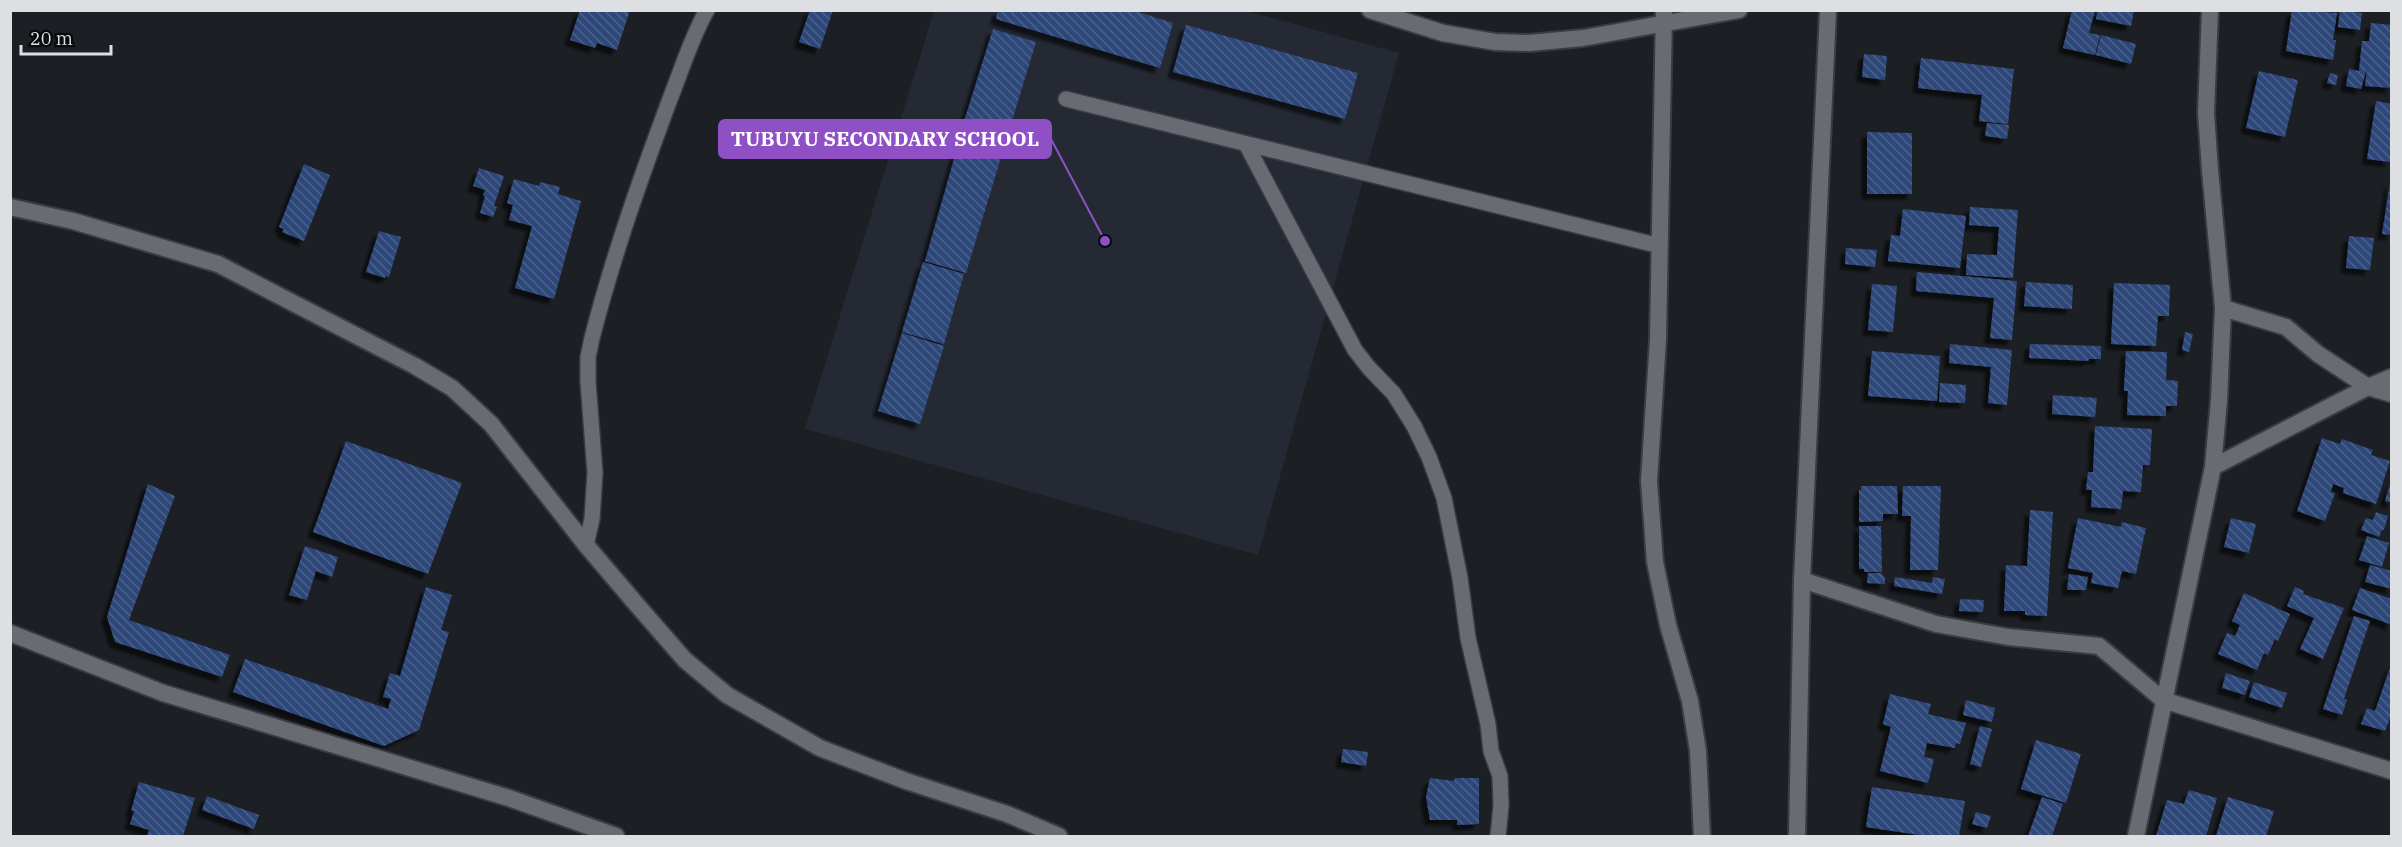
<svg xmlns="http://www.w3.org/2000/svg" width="2402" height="847" viewBox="0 0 2402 847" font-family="'IBM Plex Serif',serif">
  <defs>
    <pattern id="building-back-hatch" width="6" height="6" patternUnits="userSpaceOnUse" patternTransform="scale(1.5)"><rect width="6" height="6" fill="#2e4779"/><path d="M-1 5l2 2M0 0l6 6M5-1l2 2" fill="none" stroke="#4c618c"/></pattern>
    <filter id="shadow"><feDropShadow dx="-5.5" dy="5.5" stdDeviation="1.5" flood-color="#0009"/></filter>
  </defs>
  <rect width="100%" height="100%" fill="#1c1f24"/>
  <path fill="#242933" d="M934,11h313l152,42 -141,502 -453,-126z"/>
  <path fill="url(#building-back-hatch)" filter="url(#shadow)" d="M580,10h50l-13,40 -20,-7 -2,5 -25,-8z
    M810,10h23l-13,39 -21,-7z
    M998,10h134l41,13 -13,45 -164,-49z
    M2072,10h23l-6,23 11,2 -5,20 -32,-7z
    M2098,10h36l-3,16 -35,-7z
    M2292,10l45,3 -4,27h3l-3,20 -47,-9z
    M2340,10l22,3 -2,17 -22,-3z
    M2371,23l21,2v63l-27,-2 2,-18 -6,21 -15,-3 3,-17 10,2 3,-30h7z
    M1186,25l172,48 -13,46 -172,-47z
    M993,29l43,13 -70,231 -41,-12 31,-109 18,4 -19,-6z
    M2101,35l35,9 -5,20 -35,-9z
    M1864,54l23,2 -2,24 -23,-3z
    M1921,58l93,11 -6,55 -29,-3 3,-26 -64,-7z
    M2259,71l39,9 -13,57 -39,-9z
    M2330,73l8,2 -2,10 -9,-2z
    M2376,101l16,3 -2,58 -23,-3z
    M1987,123l22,2 -2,14 -22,-3z
    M1867,132l45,1v61h-45z
    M304,164l26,11 -26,66 -22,-9 2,-3 -5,-2z
    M479,168l25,8 -10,30 3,1 -4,10 -13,-4 5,-17 -2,-1 2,-5 -12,-4z
    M514,179l25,7 1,-4 20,5 -2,7 23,7 -27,98 -39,-11 17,-62 -23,-6 4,-15 -6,-2z
    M2390,183h2v52l-10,-1z
    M1970,207l48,3 -5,68 -47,-3 1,-21 30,1 2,-28 -30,-2z
    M1903,209l63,7 -6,52 -72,-7 3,-26 9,1z
    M379,231l22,6 -12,40 -4,-1v2l-19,-6z
    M2349,236l25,2 -4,32 -24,-2z
    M1846,248l31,2 -2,17 -30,-3z
    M923,262l41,12 -20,70 -42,-12z
    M1917,272l100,9 -5,59 -22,-2 4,-40 -78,-7z
    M2026,282l47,3 -1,24 -48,-3z
    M2114,283l56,2 -1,31h-11l-2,30 -45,-2z
    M1872,284l25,2 -4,46 -25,-2z
    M2185,332l8,2 -4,18 -7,-2z
    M902,333l42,13 -24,78 -42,-13z
    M1950,344l62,6 -5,55 -19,-2 3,-36 -42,-4z
    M2030,344l71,2v13h-12l-1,2 -59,-3z
    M1872,351l68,5 -3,45 -69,-5z
    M2126,351l41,1 -1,28 12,1 -1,25h-11v10l-39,-1 1,-24h-4z
    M1940,383l26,2 -1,18 -26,-1z
    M2053,395l44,3 -2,19 -43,-3z
    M2095,426l57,3 -2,36h-7l-2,27 -18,-1 -2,18 -30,-2 1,-17h-6l2,-18h5z
    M2322,438l18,6 2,-5 31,11 -2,5 19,6 -14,43 -33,-11 1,-5 -11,-4 -2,8 4,1 -10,28 -28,-10z
    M346,441l116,42 -34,91 -115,-42z
    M2391,481h1v22l-7,-2z
    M148,484l27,12 -46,124 101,35 -8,22 -107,-35 -8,-25z
    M1861,486h36l1,28h-15v7l-24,1v-32h2z
    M1903,486h38l-3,84h-28l1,-54h-9z
    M2030,510l23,2 -6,104 -22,-1v-4h-21l2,-46 21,1z
    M2376,512l12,4 -4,14h-2l-3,7 -18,-7 5,-12 7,2z
    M2078,518l43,9 1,-5 24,6 -10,46 -14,-3 -4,17 -27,-5 2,-10 -25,-5z
    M2231,518l25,6 -7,29 -25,-6z
    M1859,526h22l1,46h-18v-3h-5z
    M2367,536l22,7 -7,24 -23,-7z
    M305,546l33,11 -6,20 -16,-6 -9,29 -18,-5z
    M2370,565l22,6v18l-27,-7z
    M1868,573h13l4,5v6l-18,-1z
    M2069,574l19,3 -2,13h-19z
    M1895,577l37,6 1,-6 12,2 -3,15 -48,-8z
    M426,587l26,8 -11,35 8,2 -30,98 -35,16 -151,-54 12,-33 143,50 3,-10 -8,-2 7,-24 10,3z
    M2295,587l9,4 -1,3 41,14 -21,51 -23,-10 14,-31 -27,-12z
    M2360,588l32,11v26l-40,-15z
    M2244,593l46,21 -12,27 -3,-2 -7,16 -4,-2 -7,17 -39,-16 9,-21 8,3 5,-11 -8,-4z
    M1960,599l24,1 -1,12 -24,-1z
    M2354,616l16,5 -26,78 3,1 -5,15 -19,-6z
    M2392,662v51l-7,18 -24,-7 6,-16 8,3z
    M2226,673l24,8 -5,14 -23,-7z
    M2254,682l33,11 -5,15 -33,-11z
    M1890,694l41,10 -3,10 38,9 -6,21 -4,-1 -1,5 -28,-5 -3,14 10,2 -6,24 -48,-12 11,-44 -8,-3z
    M1966,700l29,8 -3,14 -29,-7z
    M1980,726l12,3 -11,38 -11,-3z
    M2036,740l45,14 -15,49 -45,-14z
    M1343,749l25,3 -2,14 -25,-4z
    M1430,778l24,3 1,-3h24v46l-22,1v-5h-27l-4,-23z
    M139,782l56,16 -12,38h-36l2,-6 -19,-6 4,-13h-3z
    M1872,787l93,14 -6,35h-33l-60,-9z
    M2189,790l28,8 -11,38h-50l11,-36 17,4z
    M207,796l52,19 -5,14 -52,-19z
    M2042,797l21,7 -11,32h-24z
    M2228,797l46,14 -8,25h-50z
    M1976,812l15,4 -4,12 -15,-4z"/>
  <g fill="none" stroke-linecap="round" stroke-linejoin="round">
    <defs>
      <path id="service" d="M1066,99l594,147
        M1246,144l109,206 14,18 25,26 20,32 15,31 15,41 16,80 8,60 20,86 3,27 9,25 1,30 -3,30
        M586,545l6,-26 3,-46 -7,-91v-25l4,-19c21,-82 49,-161 78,-239 12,-30 21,-61 37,-89"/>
      <path id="minor" d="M1370,10l73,23 52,9 34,1 54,-5 156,-28
        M1664,10l-6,329 -9,142 6,81 13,63 22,76 8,50 4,85
        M10,207l63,14 145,43 197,102 37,22 39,36 95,121 51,60 48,55 42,35 93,53 86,33 101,33 52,22
        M2223,308l63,19 32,27 50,33 24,-10
        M2213,467l155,-80 24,7
        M1802,580l134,44 72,13 91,9 64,54 229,71
        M10,633l153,60 346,105 107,38
        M1797,836l5,-256 26,-570
        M2136,836l77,-369 6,-67 4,-92 -13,-138 -4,-57 4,-103"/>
    </defs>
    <use href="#service" stroke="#3a3c40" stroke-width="18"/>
    <use href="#minor" stroke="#3a3c40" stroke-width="20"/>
    <use href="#service" stroke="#686c72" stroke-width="15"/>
    <use href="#minor" stroke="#686c72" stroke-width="16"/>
  </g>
  <path fill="none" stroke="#8f50c6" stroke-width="2" d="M1105 241L1051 139"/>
  <circle fill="#8f50c6" stroke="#08090b" stroke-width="2" cx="1105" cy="241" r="6"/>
  <rect fill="#8f50c6" stroke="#8f50c6" stroke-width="2" x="719" y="120" width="332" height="38" rx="6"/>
  <g font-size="20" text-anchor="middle" font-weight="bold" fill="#fff">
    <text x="885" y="146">TUBUYU SECONDARY SCHOOL</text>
  </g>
  <rect width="2402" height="847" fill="none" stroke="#dddfe3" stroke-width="24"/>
  <path d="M21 45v9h90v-9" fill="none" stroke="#dddfe3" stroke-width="3"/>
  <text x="30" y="45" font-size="18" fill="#dddfe3" stroke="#08090b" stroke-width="4.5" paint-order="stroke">20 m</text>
</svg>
